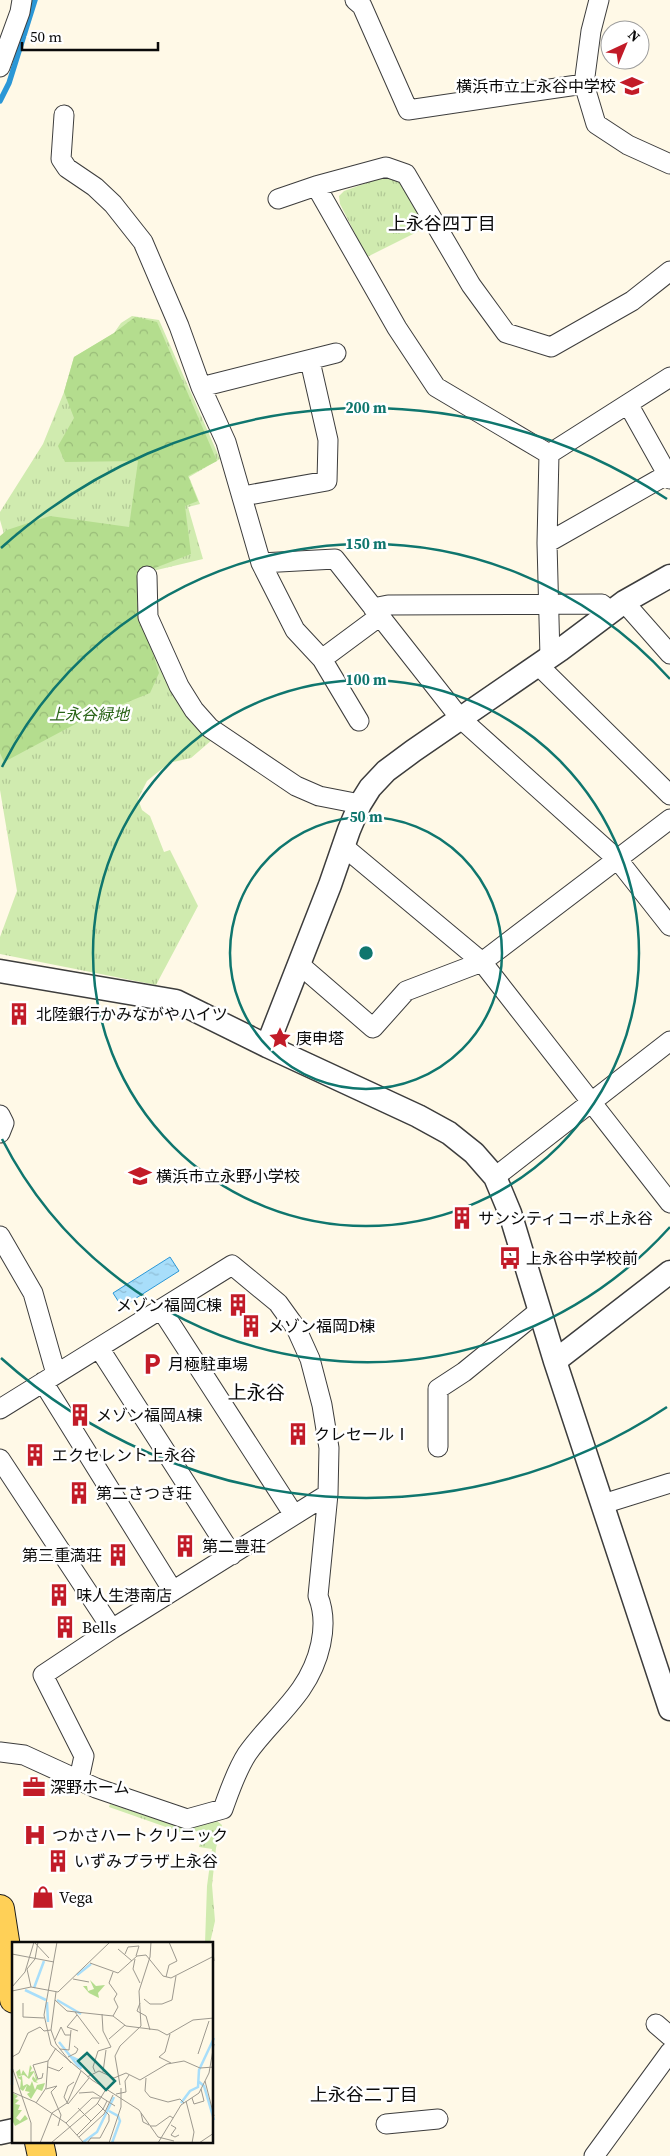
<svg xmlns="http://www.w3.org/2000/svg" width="670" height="2156" viewBox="0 0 670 2156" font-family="'Source Serif 4','Noto Sans JP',serif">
  <defs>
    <pattern id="grass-tufts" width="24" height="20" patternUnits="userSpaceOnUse" patternTransform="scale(1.25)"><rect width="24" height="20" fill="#d0ebaf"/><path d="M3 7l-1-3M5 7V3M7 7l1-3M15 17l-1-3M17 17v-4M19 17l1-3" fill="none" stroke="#b1c895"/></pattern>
    <pattern id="forest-crowns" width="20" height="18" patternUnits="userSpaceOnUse" patternTransform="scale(1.25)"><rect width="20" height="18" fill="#b4dd8e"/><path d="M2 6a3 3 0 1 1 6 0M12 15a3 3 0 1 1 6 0" fill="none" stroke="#99bc79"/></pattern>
    <pattern id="water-ripples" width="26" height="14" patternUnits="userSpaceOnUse" patternTransform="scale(1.25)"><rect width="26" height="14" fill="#a8defa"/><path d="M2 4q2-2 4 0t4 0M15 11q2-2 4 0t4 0" fill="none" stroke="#8fbdd5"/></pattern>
  </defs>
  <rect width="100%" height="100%" fill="#fff9e7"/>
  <path fill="url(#grass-tufts)" d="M386,176l14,2 31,47 -64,32 -27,-53 -1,-8 5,-5z
    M132,316l27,4 61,139 -31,18 11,27 -12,3 15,52 -63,15 -4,27 28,66 49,72 -22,19 -18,4 -10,6 -16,13 -9,18 4,11 8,6 14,36 6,-2 28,56 -42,79 -156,-31v-17l17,-46 -17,-101v-252l4,-4 -4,-14v-8l43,-68 21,-52 10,-35 40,-24 7,-10z
    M110,1804l77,25 29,-9 6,5 -6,23 -4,37 3,36 -5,22h-5l2,-57 5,-37 -13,-2 4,-13 -12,-5 -1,2 -6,-2 -1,4 -74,-26z"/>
  <path fill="url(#forest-crowns)" d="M135,317l22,5 60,139 -29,15 10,25 -13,5 6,48 -49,19 -5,30 22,70 -9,20 -69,28 -77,41 -4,-9v-217l7,-6 43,-14 79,11 9,-66 -73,1 -7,-16 16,-28 -10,-26 10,-35 40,-24z"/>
  <path fill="url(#water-ripples)" stroke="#2b97d6" d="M170,1257l9,14 -57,36 -9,-14z"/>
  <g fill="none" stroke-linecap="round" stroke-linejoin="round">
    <path stroke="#2b97d6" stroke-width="5.5" d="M0,101l9,-18 26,-83"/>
    <defs>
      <path id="minor" d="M355,0l7,6 46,104 176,-26
        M599,0l-8,31 -7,53 12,40 32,21 42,19
        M0,67l20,-55 2,-12
        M64,115l-3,44 6,9 28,19 18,17 30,38 36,84 22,61 25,55 35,121 34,67 27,29 37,62
        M278,199l38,-13
        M670,271l-38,30 -81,46 -45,-14 -35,-48 -65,-111 -20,-7 -70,19 81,142 39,59 113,67 121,-77
        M201,387l135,-34
        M628,404l42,75
        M549,454l-2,89 3,114
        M243,496l84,-15 1,-41 -18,-79
        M547,543l123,-70
        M261,563l74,-4 125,159 158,142 52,66
        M147,576l1,41 31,69 15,24 16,18 86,58 23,10 41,8
        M624,602l46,52
        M373,608l15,-3 214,-1 9,8
        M322,659l58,-43
        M538,665l132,130
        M343,846l139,116 188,241
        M300,965l73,63 33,-37 76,-29 188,-143
        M0,1115l4,8 -4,10
        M495,1177l175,-136
        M0,1236l33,57 23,81
        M161,1309l133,206
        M99,1348l133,207
        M43,1382l130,209
        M0,1409l232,-144 46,38 18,25 14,31 12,46 7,43 -1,46 -10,102c12,30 1,67 -17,93 -16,23 -38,42 -54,65 -11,17 -17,36 -24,55l-36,10 -91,-31 -72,-33 -24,-3
        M438,1447v-58l26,-17 76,-62
        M0,1459l112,170
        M603,1504l67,-21
        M79,1779l5,-23 -41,-81 69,-46 216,-135
        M656,2024l14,12
        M386,2124l52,-5
        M594,2156l76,-104"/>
      <path id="tertiary" d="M0,971l176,30 91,45 151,70 31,17 25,20 21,24 15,36 45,148 115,348
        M267,1046l63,-161 19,-55 11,-26 10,-16 16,-17 27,-20 147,-101 64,-48 46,-26
        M555,1361l115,-89
        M0,2133l14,-3"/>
      <path id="primary" d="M0,1909l14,90
        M39,2142l3,14"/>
    </defs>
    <use href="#minor" stroke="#3d3d3d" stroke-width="21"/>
    <use href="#tertiary" stroke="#3d3d3d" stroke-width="25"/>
    <use href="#primary" stroke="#1b1b1b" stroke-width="30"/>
    <use href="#minor" stroke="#fff" stroke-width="19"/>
    <use href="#tertiary" stroke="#fff" stroke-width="22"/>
    <use href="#primary" stroke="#ffd057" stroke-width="28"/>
  </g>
  <g fill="none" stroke="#0f766e" stroke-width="2.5">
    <circle cx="366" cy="953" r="136"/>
    <circle cx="366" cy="953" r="273"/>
    <path d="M670 1227A409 409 0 0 1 2 1139M2 767A409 409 0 0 1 670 679"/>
    <path d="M667 1407A545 545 0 0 1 1 1358M1 548A545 545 0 0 1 667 499"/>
  </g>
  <defs>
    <symbol id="school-bare" viewBox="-9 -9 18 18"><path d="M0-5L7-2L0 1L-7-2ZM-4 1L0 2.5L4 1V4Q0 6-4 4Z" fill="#c21b28" stroke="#fff" stroke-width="2.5" paint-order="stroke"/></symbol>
    <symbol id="building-bare" viewBox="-9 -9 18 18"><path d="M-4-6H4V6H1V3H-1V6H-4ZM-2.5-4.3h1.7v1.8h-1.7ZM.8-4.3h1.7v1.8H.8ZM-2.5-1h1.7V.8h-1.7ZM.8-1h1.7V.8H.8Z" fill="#c21b28" stroke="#fff" stroke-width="2.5" paint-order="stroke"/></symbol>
    <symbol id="sight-bare" viewBox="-9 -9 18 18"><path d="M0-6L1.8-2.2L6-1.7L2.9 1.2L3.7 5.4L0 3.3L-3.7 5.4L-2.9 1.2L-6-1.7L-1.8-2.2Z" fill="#c21b28" stroke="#fff" stroke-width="2.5" paint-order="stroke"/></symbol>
    <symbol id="bus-bare" viewBox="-9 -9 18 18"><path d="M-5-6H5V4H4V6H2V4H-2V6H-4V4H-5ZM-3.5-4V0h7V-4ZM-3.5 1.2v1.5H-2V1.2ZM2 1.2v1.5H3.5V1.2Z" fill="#c21b28" stroke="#fff" stroke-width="2.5" paint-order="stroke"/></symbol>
    <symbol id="parking-bare" viewBox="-9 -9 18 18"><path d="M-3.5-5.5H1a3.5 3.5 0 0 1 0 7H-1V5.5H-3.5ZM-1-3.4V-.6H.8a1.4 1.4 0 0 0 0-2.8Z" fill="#c21b28" stroke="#fff" stroke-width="2.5" paint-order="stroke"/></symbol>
    <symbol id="office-bare" viewBox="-9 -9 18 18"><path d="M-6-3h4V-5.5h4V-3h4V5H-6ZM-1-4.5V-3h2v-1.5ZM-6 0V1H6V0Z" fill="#c21b28" stroke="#fff" stroke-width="2.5" paint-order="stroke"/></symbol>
    <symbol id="hospital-bare" viewBox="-9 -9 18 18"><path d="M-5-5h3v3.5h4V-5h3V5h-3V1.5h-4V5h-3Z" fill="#c21b28" stroke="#fff" stroke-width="2.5" paint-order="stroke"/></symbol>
    <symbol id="shop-bare" viewBox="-9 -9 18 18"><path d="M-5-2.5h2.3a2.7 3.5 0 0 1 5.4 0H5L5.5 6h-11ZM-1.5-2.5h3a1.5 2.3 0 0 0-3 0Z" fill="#c21b28" stroke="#fff" stroke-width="2.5" paint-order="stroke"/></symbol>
  </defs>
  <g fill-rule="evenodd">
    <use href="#school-bare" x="616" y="70" width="32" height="32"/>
    <use href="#building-bare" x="3" y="998" width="32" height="32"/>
    <use href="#sight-bare" x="264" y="1022" width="32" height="32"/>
    <use href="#school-bare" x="124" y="1160" width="32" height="32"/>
    <use href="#building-bare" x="446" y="1202" width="32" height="32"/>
    <use href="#bus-bare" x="494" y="1242" width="32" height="32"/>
    <use href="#building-bare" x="222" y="1289" width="32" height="32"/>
    <use href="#building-bare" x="235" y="1310" width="32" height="32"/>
    <use href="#parking-bare" x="136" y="1348" width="32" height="32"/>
    <use href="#building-bare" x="64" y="1399" width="32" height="32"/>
    <use href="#building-bare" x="282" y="1418" width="32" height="32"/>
    <use href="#building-bare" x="19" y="1439" width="32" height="32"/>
    <use href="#building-bare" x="63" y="1477" width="32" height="32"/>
    <use href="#building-bare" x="169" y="1530" width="32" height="32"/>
    <use href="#building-bare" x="102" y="1539" width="32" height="32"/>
    <use href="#building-bare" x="43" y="1579" width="32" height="32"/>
    <use href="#building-bare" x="49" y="1611" width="32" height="32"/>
    <use href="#office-bare" x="18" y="1771" width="32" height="32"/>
    <use href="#hospital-bare" x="19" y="1819" width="32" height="32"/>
    <use href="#building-bare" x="42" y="1845" width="32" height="32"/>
    <use href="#shop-bare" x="27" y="1881" width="32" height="32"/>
  </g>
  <g text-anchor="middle" stroke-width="5" stroke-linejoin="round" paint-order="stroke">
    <g font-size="16" fill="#0a0a0a" stroke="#fff" text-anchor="start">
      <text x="616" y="92" text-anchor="end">横浜市立上永谷中学校</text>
      <text x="36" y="1020">北陸銀行かみながやハイツ</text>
      <text x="296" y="1044">庚申塔</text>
      <text x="156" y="1182">横浜市立永野小学校</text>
      <text x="478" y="1224">サンシティコーポ上永谷</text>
      <text x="526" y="1264">上永谷中学校前</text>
      <text x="222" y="1311" text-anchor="end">メゾン福岡C棟</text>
      <text x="268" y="1332">メゾン福岡D棟</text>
      <text x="168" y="1370">月極駐車場</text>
      <text x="96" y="1421">メゾン福岡A棟</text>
      <text x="314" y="1440">クレセールⅠ</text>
      <text x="52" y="1461">エクセレント上永谷</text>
      <text x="96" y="1499">第二さつき荘</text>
      <text x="202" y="1552">第二豊荘</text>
      <text x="102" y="1561" text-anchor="end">第三重満荘</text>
      <text x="76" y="1601">味人生港南店</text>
      <text x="82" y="1633">Bells</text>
      <text x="50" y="1793">深野ホーム</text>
      <text x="52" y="1841">つかさハートクリニック</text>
      <text x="74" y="1867">いずみプラザ上永谷</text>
      <text x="59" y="1903">Vega</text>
    </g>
    <g font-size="16" font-style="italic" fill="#2a6518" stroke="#fff">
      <text x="89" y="720">上永谷緑地</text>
    </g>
    <g font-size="18" fill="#0a0a0a" stroke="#fff">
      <text x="442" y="230">上永谷四丁目</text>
      <text x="364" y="2101">上永谷二丁目</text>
    </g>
    <g font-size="19" fill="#0a0a0a" stroke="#fff">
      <text x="256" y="1399">上永谷</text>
    </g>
  </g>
  <g transform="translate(12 1942)">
    <rect width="201" height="201" fill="#fff9e7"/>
    <path d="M78,38l6,6 9,-1 -7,8 1,5 -10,-5 -6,-7h4l1,5 6,-2zM18,123l2,3 -2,4 4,-1 4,9 -2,1 2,2 -4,-1 -2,-3 1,-3 3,4 -2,-8 -5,7 -5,-4 -5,1 -1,-1 1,2 3,-1 1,10 4,-2 3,2 2,-5 3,9 2,-5 8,-2 -3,8 -5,-2 -6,10 -4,-5 3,-2 -5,-1 2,-6 -4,6 -3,-2 1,-9 -3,-2 1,3 -3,-9 4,-3 1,6 2,-5 5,7zM1,151l5,3 -3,3 4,1 -4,4 5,1 -2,5h4l-6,8 4,3 5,-6 3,4 -13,7 -3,-6z" fill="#b4dd8e"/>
    <path fill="none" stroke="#a8defa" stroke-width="2.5" d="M65,33l14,-11M22,46l10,-27M13,48l21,10M45,58l24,14M35,60l1,20M47,100l20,25M60,115l6,3 3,9M186,139l6,5 10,34M0,143v-16M169,161l9,-12 8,-4 1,-17 15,-32M97,169l9,5 2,5 -8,22M70,201l15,-11 17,-35"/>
    <path fill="none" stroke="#9d998f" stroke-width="1" d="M22,0l15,16M45,0l-13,73 7,30 41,35 47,30 19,27 16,4M200,2l2,17M106,7l14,12M0,12l42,8M113,12l3,-7 11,-1 -3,10M123,17l-2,10 7,14M78,21l28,10 19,-17 9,-1 17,21 8,2 43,-22M101,30l-4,11 8,11 -3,5 4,8 -5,9M154,35l3,-12 8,-4 -8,-19M61,37l16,3M0,45l13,-15 9,-30M19,45l-4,-18 8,-10 3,-17M0,49l19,-4 27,5 52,-50M132,57l6,5h12l10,-4 4,-24M43,58l12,11 46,5 13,10 32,4 9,5 26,-15 21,-2M11,61v14l21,1M128,61l-3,8 9,5 4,14M63,70l24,32M65,73l-10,12 11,4M39,88l5,-38M158,92l-5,18 -6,5 12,6M97,97l16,-14M43,98l6,-13 4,8h5M48,107l9,1 2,-20M186,112l11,-33M0,115l7,-4 9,-20 12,-6 4,4 7,-1 5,14 15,19M56,115l8,-4 2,-4 -4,-3M0,125l19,56v20M36,125l11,4 4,-4M83,130l-2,-5 5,-16 13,-4 -8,-16 -1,-17M91,130l3,-22M31,131l-1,5 -4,1 -5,-14 15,-4M75,135l12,-6 15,7 12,-5 14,7 27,-16 17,-3 16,7 14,-1M134,136l-1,13 5,6 18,5 12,-3 4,4M193,139l9,35M62,140l-6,4 -4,11 4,7 21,-26M108,143l-5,-29 5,-10 21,-20 -2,-35 11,-34 1,-15M34,147l11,-3 -6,6 10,23 -3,11M0,150l23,10 31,21 18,20M67,151l14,-1 22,14M104,152l10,-2 -1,-11 4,-6M180,156l2,6 10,-3 -3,-12M174,159l8,31 -2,11M24,161l10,-15 2,-27 8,-13M66,166l13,13M129,171l2,9 6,3M54,181l26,-25h8M159,183l5,3 -5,7 4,2 4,-2M138,184h6l14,-10 3,2M65,193l26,-26 4,-8M67,195l25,-23 9,-19M28,201l12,-30 15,-10 14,-32M39,201l46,-39 9,-15M75,201l4,-5h9l9,-17v-6l-12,-12M97,201l12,-36v-19M146,201l23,-38 18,-12 10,-20 5,-29M187,201l15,-10"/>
    <path fill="#0f766e" fill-opacity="0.15" stroke="#0f766e" stroke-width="2.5" d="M75,111l28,28 -9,9 -28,-29z"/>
    <rect width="201" height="201" fill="none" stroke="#0a0a0a" stroke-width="2.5"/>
  </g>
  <circle cx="366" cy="953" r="8" fill="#0f766e" stroke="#fff" stroke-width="2.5"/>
  <g font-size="15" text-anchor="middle" font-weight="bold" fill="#0f766e" stroke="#fff" stroke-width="5" stroke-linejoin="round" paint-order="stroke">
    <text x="366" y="413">200 m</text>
    <text x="366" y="549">150 m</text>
    <text x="366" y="685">100 m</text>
    <text x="366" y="822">50 m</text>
  </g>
  <g transform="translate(625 45) rotate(44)"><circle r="24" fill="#ffffff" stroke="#9d9d9d"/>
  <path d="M0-4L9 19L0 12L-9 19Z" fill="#c21b28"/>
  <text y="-8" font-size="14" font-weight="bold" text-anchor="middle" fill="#0a0a0a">N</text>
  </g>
  <path d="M22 42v8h136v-8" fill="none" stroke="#0a0a0a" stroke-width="2.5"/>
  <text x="30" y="42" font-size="15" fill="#0a0a0a" stroke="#ffffff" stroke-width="4" paint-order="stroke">50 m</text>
</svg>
